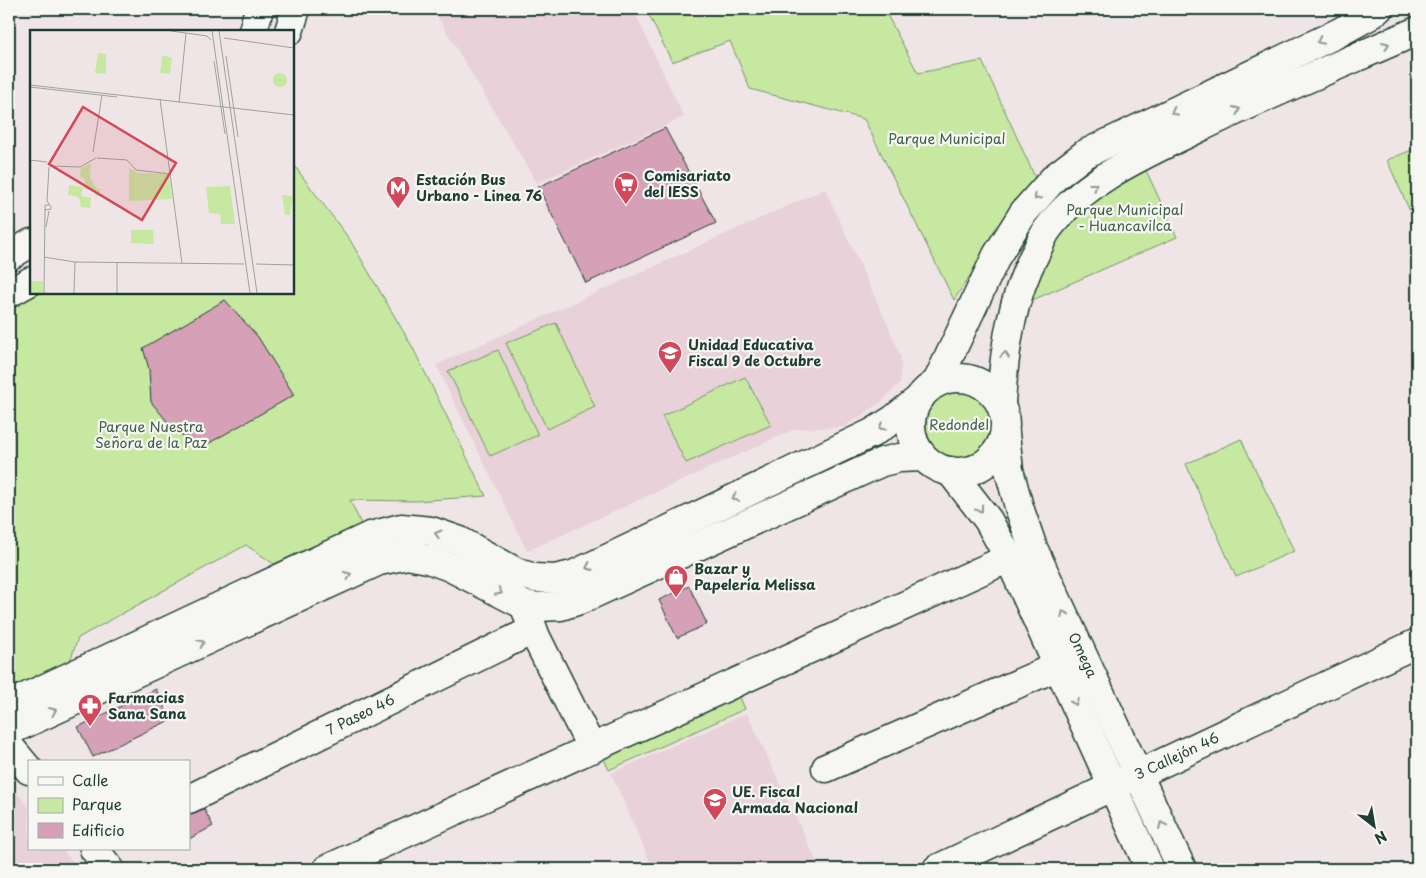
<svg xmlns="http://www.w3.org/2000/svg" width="1426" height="878" viewBox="0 0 1426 878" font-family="'Playpen Sans',sans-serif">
  <rect width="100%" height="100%" fill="#f0e5e6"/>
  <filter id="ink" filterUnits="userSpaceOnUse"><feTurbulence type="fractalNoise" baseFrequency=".02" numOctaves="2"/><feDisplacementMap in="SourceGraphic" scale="10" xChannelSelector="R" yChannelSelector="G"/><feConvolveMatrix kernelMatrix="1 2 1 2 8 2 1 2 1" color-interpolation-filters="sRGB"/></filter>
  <g filter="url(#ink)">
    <path fill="#e8d1d8" d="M433,9h200l51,108 -147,66z
      M825,189l65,141 11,28 -1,25 -20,20 -36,24 -49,2 -268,122 -91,-186z
      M747,713l73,156h-167l-42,-96z
      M9,783l20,25v41h33l17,20h-70z"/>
    <path fill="#c7e8a1" stroke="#73926a" d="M646,9h74l1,1 4,-1h159l34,64 64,-12 53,116 -81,123 -90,-181 -114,-30 -20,-48 -58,21z
      M1417,148v68h-5l-25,-56z
      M293,164l57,76 63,108 73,148 -70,5 -66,-1 11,24 -87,40 -28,-19 -168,93 -8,23 -61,30v-380l31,-18 252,-1z
      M1143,164l34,73 -149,65 3,-27 39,-62z
      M556,323l39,84 -48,22 -41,-86z
      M498,350l40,85 -48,21 -42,-85z
      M745,377l26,48 -85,38 -24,-47z
      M926 425a33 33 0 1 1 66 0a33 33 0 1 1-66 0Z
      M1241,439l53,112 -58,26 -50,-113z
      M736,688l9,21 -136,61 -10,-21z"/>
    <path fill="#d6a1b7" stroke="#1f3d34" d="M665,128l51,95 -130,60 -48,-96z
      M225,300l33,37 36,58 -90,51 -28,-14 -25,-30 -2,-33 -6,-21z
      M689,586l18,38 -30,14 -18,-38z
      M156,689l14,31 -77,37 -15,-30z
      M204,809l9,17 -24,13v-25z"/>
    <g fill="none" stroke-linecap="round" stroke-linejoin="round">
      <defs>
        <g id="minor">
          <path d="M253,31l6,-22"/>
          <path d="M289,31l7,-22"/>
          <path d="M9,256l22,-13"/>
          <path d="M9,293l22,-12"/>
          <circle cx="958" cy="425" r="47"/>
          <path d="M937,382l60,-127 27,-43 31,-35 30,-23 253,-121 31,-17 9,-7"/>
          <path d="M1001,404c3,-53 10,-106 36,-154 3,-6 6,-14 10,-20 36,-50 99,-76 152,-102 72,-35 145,-65 218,-97"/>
          <path id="s1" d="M1005,434l4,36 10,37 14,41 149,321"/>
          <path d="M950,471l38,49 21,38 141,311"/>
          <path d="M527,613l9,24 56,112"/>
          <path d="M9,705l361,-169 31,-8 30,3 29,10 58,32 17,5 20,1 18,-4 299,-142 22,-14 26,-21"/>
          <path d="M9,731l370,-170 28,-6 21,4 22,8 74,38 14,2 23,-1 19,-6 302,-138 17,-4 24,-1"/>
          <path d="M9,746l20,24"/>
          <path d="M826,768l232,-102"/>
          <path id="s2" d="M189,799l344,-169"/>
          <path d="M94,849l16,20"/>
          <path d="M327,869l682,-311"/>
          <path id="s3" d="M937,869l480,-226"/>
        </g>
      </defs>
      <use href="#minor" stroke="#1f3d34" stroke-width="31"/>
      <use href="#minor" stroke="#f6f6f2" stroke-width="28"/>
    </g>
    <defs><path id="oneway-chevron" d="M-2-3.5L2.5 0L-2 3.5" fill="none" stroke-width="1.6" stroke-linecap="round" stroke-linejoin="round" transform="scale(1.25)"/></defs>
    <g stroke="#8a9a93">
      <use href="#oneway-chevron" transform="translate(1320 41) rotate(154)"/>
      <use href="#oneway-chevron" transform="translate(1386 45) rotate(-24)"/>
      <use href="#oneway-chevron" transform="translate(1237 110) rotate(-25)"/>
      <use href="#oneway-chevron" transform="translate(1174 112) rotate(154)"/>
      <use href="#oneway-chevron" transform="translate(1094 186) rotate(-37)"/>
      <use href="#oneway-chevron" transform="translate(1037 197) rotate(132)"/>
      <use href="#oneway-chevron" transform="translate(1005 355) rotate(-82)"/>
      <use href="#oneway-chevron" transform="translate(882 427) rotate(149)"/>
      <use href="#oneway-chevron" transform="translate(735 498) rotate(155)"/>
      <use href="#oneway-chevron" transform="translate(980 509) rotate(54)"/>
      <use href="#oneway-chevron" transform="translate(438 534) rotate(-163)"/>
      <use href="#oneway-chevron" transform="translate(589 567) rotate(155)"/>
      <use href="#oneway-chevron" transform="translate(348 575) rotate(-25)"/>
      <use href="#oneway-chevron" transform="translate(499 592) rotate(27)"/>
      <use href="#oneway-chevron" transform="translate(1064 614) rotate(-115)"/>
      <use href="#oneway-chevron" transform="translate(201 643) rotate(-25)"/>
      <use href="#oneway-chevron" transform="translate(1075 702) rotate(66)"/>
      <use href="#oneway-chevron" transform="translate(53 711) rotate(-25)"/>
      <use href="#oneway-chevron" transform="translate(1162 825) rotate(-115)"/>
    </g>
  </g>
  <defs>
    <symbol id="supermarket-pin" viewBox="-11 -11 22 30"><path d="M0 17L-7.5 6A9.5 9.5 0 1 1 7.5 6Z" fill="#d1495b" stroke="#f6f6f2"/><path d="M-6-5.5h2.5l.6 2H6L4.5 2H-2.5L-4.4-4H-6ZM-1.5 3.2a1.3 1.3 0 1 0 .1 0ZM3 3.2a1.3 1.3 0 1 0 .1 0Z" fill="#fff"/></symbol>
    <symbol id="metro-pin" viewBox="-11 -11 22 30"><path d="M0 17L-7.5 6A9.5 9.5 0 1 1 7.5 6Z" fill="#d1495b" stroke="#f6f6f2"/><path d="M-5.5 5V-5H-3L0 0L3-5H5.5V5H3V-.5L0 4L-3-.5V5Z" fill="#fff"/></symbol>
    <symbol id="school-pin" viewBox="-11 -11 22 30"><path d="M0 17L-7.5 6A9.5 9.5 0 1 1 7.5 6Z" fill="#d1495b" stroke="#f6f6f2"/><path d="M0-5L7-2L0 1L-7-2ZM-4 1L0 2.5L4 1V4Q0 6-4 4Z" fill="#fff"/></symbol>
    <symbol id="shop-pin" viewBox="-11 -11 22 30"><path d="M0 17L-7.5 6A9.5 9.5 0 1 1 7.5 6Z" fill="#d1495b" stroke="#f6f6f2"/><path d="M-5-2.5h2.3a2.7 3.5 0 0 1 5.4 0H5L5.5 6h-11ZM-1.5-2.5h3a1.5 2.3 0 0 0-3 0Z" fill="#fff"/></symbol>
    <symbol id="pharmacy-pin" viewBox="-11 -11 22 30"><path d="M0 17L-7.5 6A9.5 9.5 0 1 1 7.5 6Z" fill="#d1495b" stroke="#f6f6f2"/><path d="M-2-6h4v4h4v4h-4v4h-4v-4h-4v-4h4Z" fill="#fff"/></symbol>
  </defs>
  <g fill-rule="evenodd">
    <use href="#supermarket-pin" x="612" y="170" width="28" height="38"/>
    <use href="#metro-pin" x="384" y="174" width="28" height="38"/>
    <use href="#school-pin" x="656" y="339" width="28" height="38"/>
    <use href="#shop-pin" x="662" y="563" width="28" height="38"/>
    <use href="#pharmacy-pin" x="76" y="692" width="28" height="38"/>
    <use href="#school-pin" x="701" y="786" width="28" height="38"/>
  </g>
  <g text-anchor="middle" stroke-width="4.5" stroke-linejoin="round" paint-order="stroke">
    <g font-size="14" fill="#415f4a" stroke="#f6f6f2">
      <text x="947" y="144">Parque Municipal</text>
      <text x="1125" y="215">Parque Municipal<tspan x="1125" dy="16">- Huancavilca</tspan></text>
      <text x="959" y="430">Redondel</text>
      <text x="151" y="432">Parque Nuestra<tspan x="151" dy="16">Señora de la Paz</tspan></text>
    </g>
    <g font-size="14" font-weight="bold" fill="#1f3d34" stroke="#f6f6f2" text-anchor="start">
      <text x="644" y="181">Comisariato<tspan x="644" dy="16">del IESS</tspan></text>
      <text x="416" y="185">Estación Bus<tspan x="416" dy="16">Urbano - Linea 76</tspan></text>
      <text x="688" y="350">Unidad Educativa<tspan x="688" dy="16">Fiscal 9 de Octubre</tspan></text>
      <text x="694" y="574">Bazar y<tspan x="694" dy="16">Papelería Melissa</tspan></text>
      <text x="108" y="703">Farmacias<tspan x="108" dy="16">Sana Sana</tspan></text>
      <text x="732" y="797">UE. Fiscal<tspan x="732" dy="16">Armada Nacional</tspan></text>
    </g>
    <g font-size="14" fill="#1f3d34" stroke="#f6f6f2">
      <text dy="5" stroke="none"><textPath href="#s1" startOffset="236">Omega</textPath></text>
      <text dy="5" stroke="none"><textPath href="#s2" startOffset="191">7 Paseo 46</textPath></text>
      <text dy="5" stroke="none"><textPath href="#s3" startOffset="265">3 Callejón 46</textPath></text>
    </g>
  </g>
  <g transform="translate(30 30)">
    <rect width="264" height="264" fill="#f0e5e6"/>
    <path d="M68,23l8,1v20l-11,-1zM132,26l10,1 -2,17 -10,-1zM243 50a7 7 0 1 1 14 0a7 7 0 1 1-14 0ZM61,133l-1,15 6,10 4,1v7h-5v-5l-11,-2 1,-10 -5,-2 1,-9zM99,138l9,5 31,1 3,25 -43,2zM39,155l14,2 -2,9 10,2 -1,10 -9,-1 -2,-10 -11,-2zM200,156l5,38h-14l-1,-10 -11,-1 -3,-26zM252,165l11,1 -3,19h-5zM101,200h22l1,14 -23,-1zM0,251h13v12h-13z" fill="#c7e8a1"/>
    <path fill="none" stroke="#9ca29f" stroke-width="1" d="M141,1l36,5 4,4M182,1l38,262M189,1l38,262M194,8l70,10M196,26l12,81M184,31l11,73M0,55l264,30M0,57l87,10M130,69l22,164M149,73l7,-70M63,122l9,-57M67,128l30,2 9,10 35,4M0,130l17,2M20,136l30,1 16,-9M19,137l-2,34 4,6v2l-6,1v-5h4M16,197l3,-16M14,227l31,5 169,2M226,234l38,1M14,263l1,-84M44,263l1,-31M87,263v-31"/>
    <path fill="#d1495b" fill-opacity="0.15" stroke="#d1495b" stroke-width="2.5" d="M53,77l93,56 -34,57 -93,-56z"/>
    <rect width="264" height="264" fill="none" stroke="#1f3d34" stroke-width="2.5"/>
  </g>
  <rect width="1426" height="878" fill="none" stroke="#f6f6f2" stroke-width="30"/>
  <rect x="15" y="15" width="1396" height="848" fill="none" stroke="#1f3d34" stroke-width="2" filter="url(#ink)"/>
  <rect x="28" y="760" width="162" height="90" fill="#f6f6f2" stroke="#a0aca6"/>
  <rect x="38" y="777" width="25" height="8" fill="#f6f6f2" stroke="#a0aca6"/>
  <text x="72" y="786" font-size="15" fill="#1f3d34">Calle</text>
  <rect x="38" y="798" width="25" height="15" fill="#c7e8a1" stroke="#a0aca6"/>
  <text x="72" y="810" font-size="15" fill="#1f3d34">Parque</text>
  <rect x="38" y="823" width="25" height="15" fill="#d6a1b7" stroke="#a0aca6"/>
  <text x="72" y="836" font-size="15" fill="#1f3d34">Edificio</text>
  <g transform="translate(1374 826) rotate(149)" stroke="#f6f6f2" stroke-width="4" paint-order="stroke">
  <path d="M0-4L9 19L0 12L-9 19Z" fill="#1f3d34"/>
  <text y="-8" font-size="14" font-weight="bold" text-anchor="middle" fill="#1f3d34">N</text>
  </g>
</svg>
